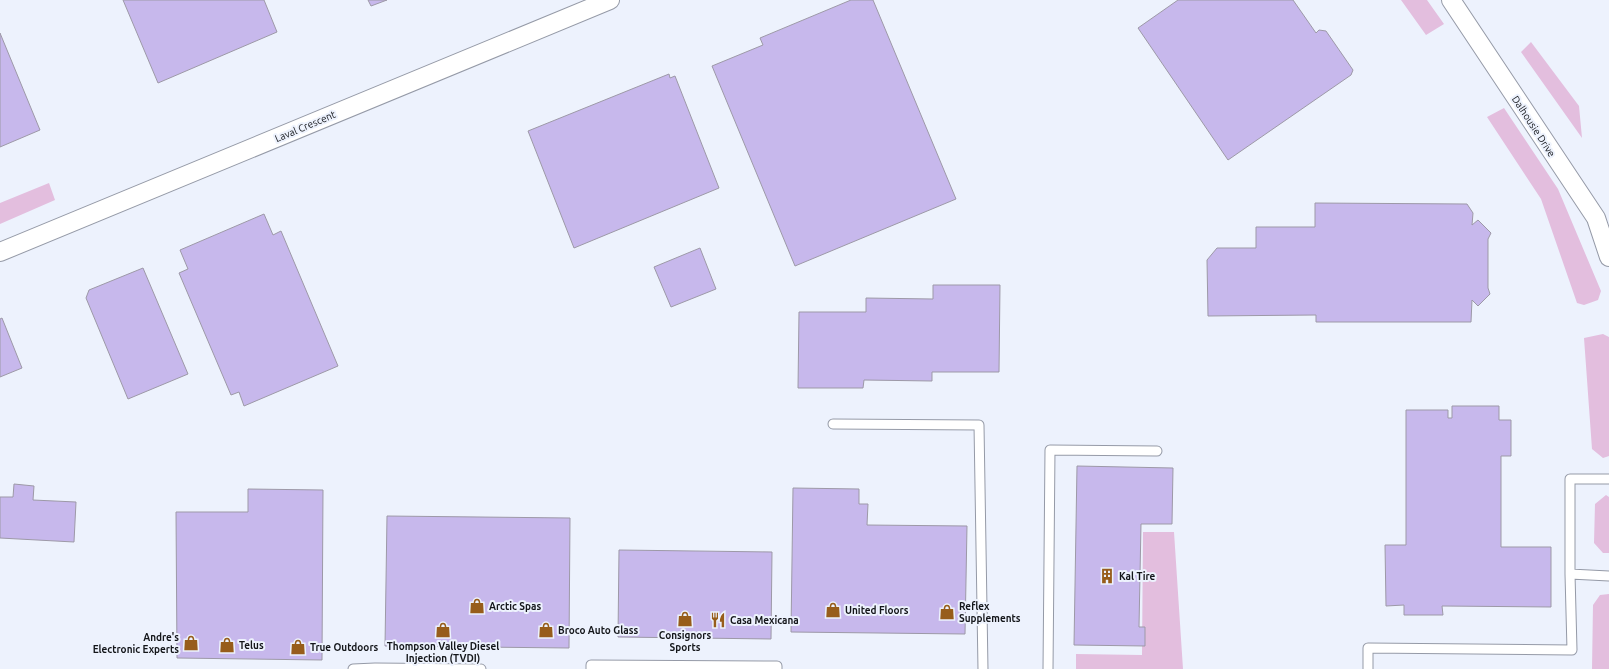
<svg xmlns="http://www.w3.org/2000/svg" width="1609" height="669" viewBox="0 0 1609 669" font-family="Ubuntu,sans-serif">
  <rect width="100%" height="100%" fill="#edf2fd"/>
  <path fill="#e3bede" d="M1401,0h26l17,24 -18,11z
    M1531,42l48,64 3,32 -61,-86z
    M1504,108l54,81 43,102 -3,9 -14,5 -7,-2 -36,-104 -54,-82z
    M49,183l6,17 -55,24v-21z
    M1603,334l6,3v119l-6,2 -11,-9 -8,-111z
    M1606,495l3,2v56h-6l-9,-10 1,-39z
    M1143,532h31l9,137h-107v-15l66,1z
    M1609,594v75h-17l1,-64 7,-10z"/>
  <path fill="#c7b8ec" stroke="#9d99a7" d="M123,0h141l13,32 -119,51z
    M368,0h19l-16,6z
    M851,0h22l83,199 -161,67 -83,-200 51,-21 -3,-7z
    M1178,0h115l23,33 3,-3 7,1 27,39 -2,5 -123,85 -90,-132z
    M0,33l40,97 -40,17z
    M669,74l1,4 5,-2 44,112 -145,60 -46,-117z
    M1315,203l152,1 6,9 -1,12 6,-5 13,13 -3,6v49l2,6 -12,12 -6,-6 -1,22h-155v-7l-108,1 -1,-56 10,-12h39v-21h59z
    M264,214l9,21 8,-4 57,135 -94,40 -5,-14 -8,3 -52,-122 9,-4 -8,-19z
    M700,248l16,41 -45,18 -17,-40z
    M143,268l45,106 -60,25 -42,-101 3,-8z
    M933,285h67l-1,87h-67v9l-68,-1 -1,8h-65l1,-76h67v-14l67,1z
    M2,318l20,50 -22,9v-58z
    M1452,406h47v14h12v36h-10v91h50v60l-109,-1 1,9h-39v-10l-18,1 -1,-61h21v-135h42v8h4z
    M1077,466l96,2 -1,56h-31l-2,103h6v19l-71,-1z
    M14,484l20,2 -1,14 43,2 -2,40 -74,-4v-41h13z
    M793,488l66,1v15h9l-1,21 100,1 -2,108 -174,-2z
    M248,489l75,1 -1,170 -145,-2 -1,-146h72z
    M387,516l183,2 -1,130 -184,-2z
    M619,550l153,2 -1,87 -153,-2z"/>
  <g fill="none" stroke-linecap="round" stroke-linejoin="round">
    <defs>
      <path id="service" d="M833,424l146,1 4,244
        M1609,479h-39v95l39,2
        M353,669l22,-1
        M375,669v-1l106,1
        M591,669v-4l186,1v3
        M1048,669l2,-219 107,1
        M1368,669v-21l204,2 -2,-76"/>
      <path id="minor" d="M1451,0l145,218 13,39
        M0,252l610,-252"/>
    </defs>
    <use href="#service" stroke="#959aa7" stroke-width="11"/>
    <use href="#minor" stroke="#959aa7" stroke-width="20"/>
    <use href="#service" stroke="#fff" stroke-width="9"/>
    <use href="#minor" stroke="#fff" stroke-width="18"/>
  </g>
  <defs>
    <symbol id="building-bare" viewBox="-9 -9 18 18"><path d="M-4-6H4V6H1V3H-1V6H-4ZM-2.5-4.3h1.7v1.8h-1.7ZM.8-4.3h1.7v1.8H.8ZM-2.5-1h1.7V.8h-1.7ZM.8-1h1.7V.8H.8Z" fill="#975d1b" stroke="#edf2fd" stroke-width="2.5" paint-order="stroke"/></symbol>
    <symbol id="shop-bare" viewBox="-9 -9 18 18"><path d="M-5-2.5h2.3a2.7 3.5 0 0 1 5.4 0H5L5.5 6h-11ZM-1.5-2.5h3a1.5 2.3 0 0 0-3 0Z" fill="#975d1b" stroke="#edf2fd" stroke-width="2.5" paint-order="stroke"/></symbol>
    <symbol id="restaurant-bare" viewBox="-9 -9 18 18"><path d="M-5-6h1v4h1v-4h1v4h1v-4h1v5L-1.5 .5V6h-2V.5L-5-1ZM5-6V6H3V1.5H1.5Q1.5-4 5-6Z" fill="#975d1b" stroke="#edf2fd" stroke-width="2.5" paint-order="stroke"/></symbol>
  </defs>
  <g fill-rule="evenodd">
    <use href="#building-bare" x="1096" y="565" width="22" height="22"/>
    <use href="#shop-bare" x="466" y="595" width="22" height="22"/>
    <use href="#shop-bare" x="822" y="599" width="22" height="22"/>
    <use href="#shop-bare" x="936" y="601" width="22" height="22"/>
    <use href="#shop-bare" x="674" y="608" width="22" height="22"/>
    <use href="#restaurant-bare" x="707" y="609" width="22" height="22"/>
    <use href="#shop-bare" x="432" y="619" width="22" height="22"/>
    <use href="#shop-bare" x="535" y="619" width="22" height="22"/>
    <use href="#shop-bare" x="180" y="632" width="22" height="22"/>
    <use href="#shop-bare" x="216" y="634" width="22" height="22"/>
    <use href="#shop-bare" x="287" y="636" width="22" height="22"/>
  </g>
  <g text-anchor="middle" stroke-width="4" stroke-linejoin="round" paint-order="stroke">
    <g font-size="10" fill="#14161a" stroke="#edf2fd">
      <text transform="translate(305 126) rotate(-23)" y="4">Laval Crescent</text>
      <text transform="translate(1534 126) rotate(57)" y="4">Dalhousie Drive</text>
    </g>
    <g font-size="10" font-weight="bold" fill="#14161a" stroke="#edf2fd" text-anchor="start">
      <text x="1119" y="580">Kal Tire</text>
      <text x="489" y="610">Arctic Spas</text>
      <text x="959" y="610">Reflex<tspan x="959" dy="12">Supplements</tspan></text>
      <text x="845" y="614">United Floors</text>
      <text x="730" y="624">Casa Mexicana</text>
      <text x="558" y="634">Broco Auto Glass</text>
      <text x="685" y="639" text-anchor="middle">Consignors<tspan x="685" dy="12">Sports</tspan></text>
      <text x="179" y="641" text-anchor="end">Andre's<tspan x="179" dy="12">Electronic Experts</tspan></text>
      <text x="239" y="649">Telus</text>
      <text x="443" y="650" text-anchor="middle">Thompson Valley Diesel<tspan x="443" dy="12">Injection (TVDI)</tspan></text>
      <text x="310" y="651">True Outdoors</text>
    </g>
  </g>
</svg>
